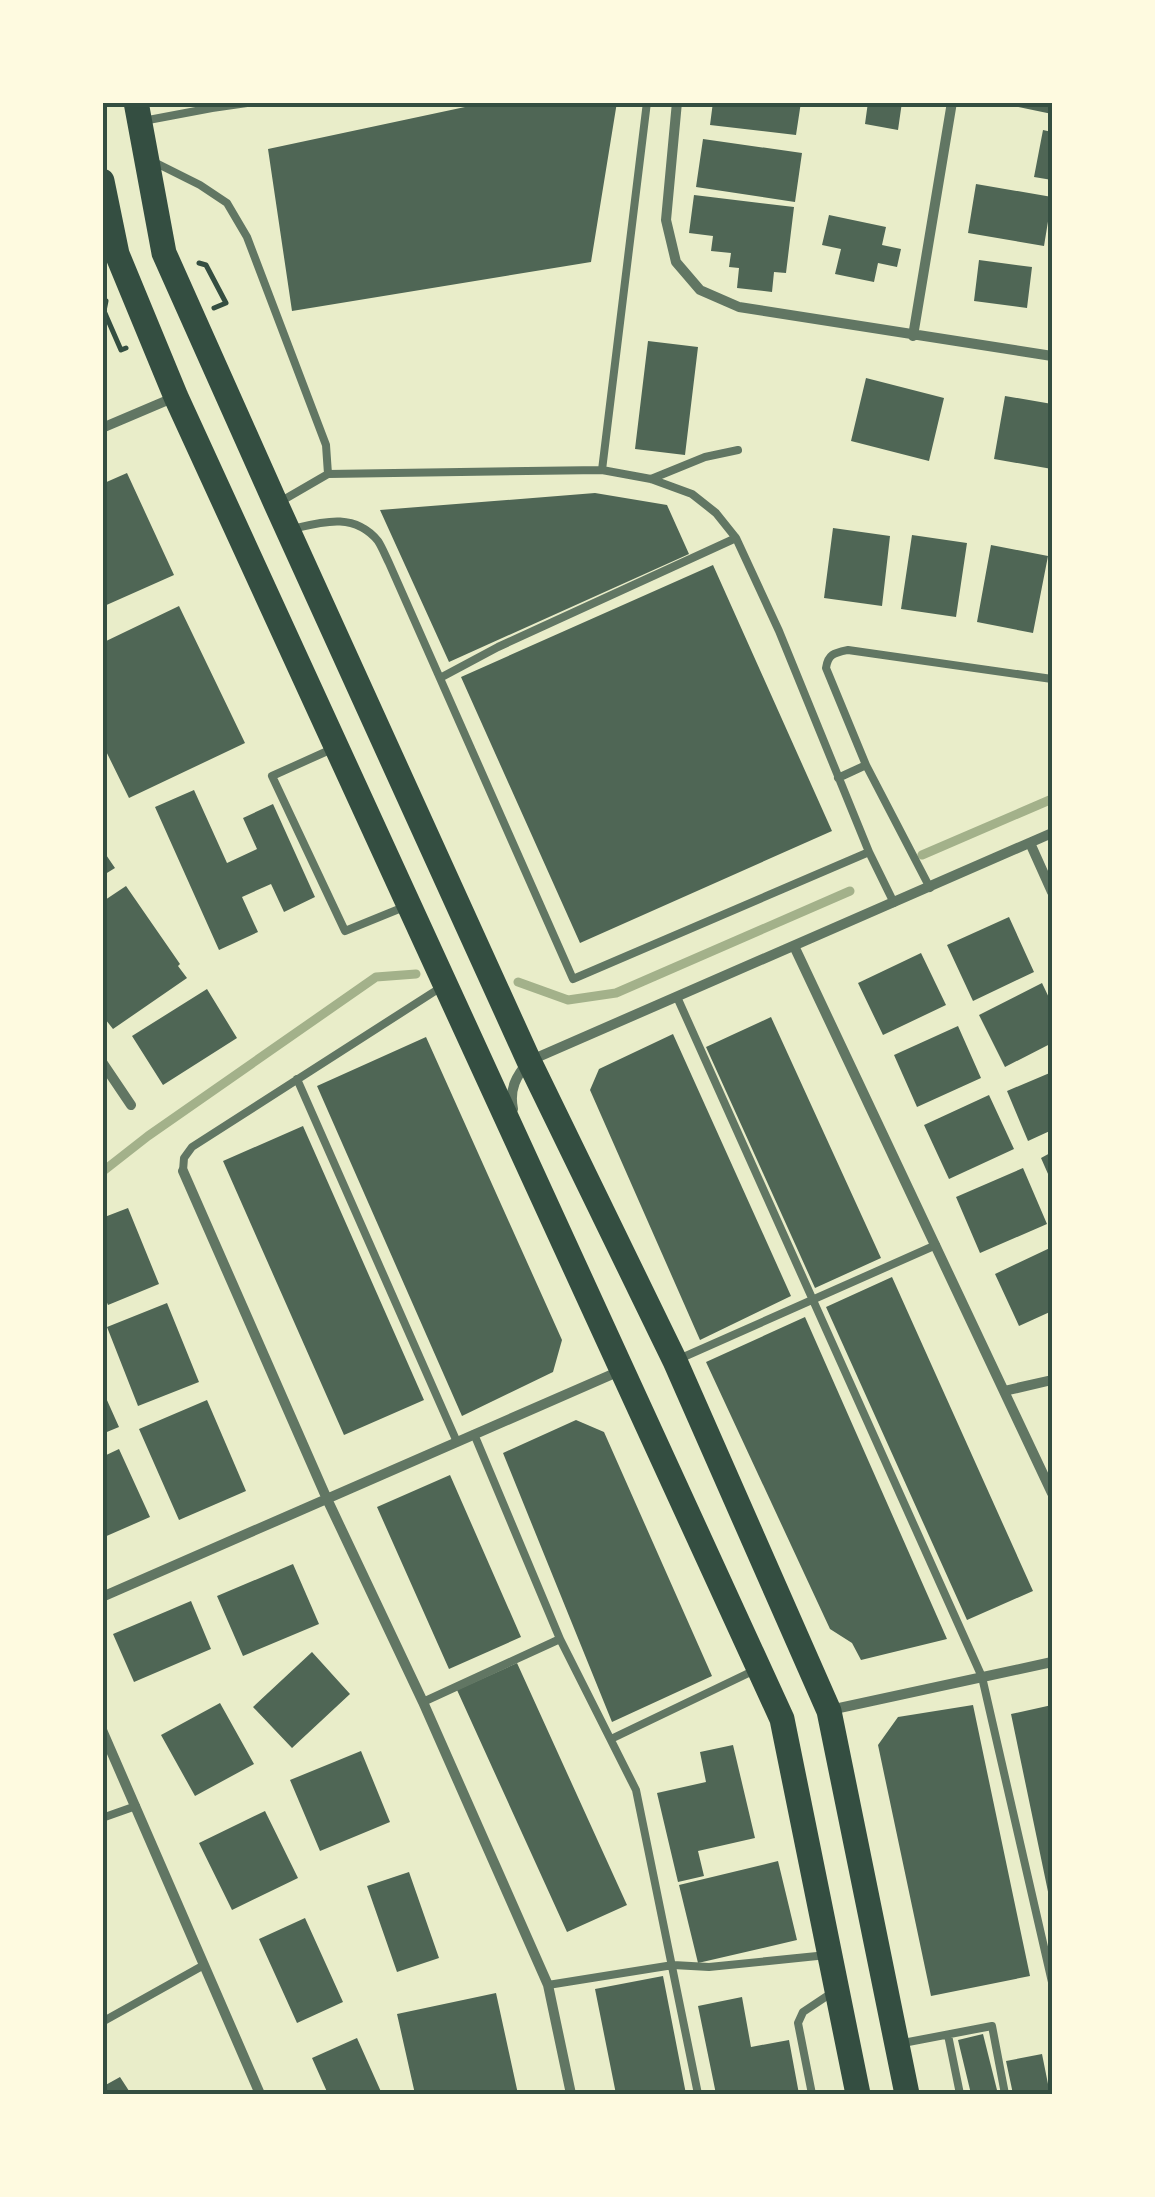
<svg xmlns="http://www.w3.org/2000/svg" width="1155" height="2197" viewBox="0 0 1155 2197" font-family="Mulish,sans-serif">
  <rect width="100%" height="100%" fill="#e9edc9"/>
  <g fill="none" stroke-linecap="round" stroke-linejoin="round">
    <path stroke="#a3b18a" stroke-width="9" d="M922,855l130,-56
      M518,982l50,18 48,-7 234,-102
      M102,1172l46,-36 228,-159 40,-3"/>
  </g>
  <path fill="#4f6655" d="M465,102h152l-26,160 -299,49 -24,-162 197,-42z
    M713,102h88l-5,33 -86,-10z
    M868,102h34l-4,28 -33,-6z
    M1005,102h47v12l-48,-10z
    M1043,130l9,2v48l-18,-3z
    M703,139l99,14 -7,49 -99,-15z
    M976,184l76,13 -8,49 -76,-13z
    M694,195l100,12 -8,66 -12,-1 -2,20 -35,-4 2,-20 -10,-1 2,-14 -20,-2 2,-15 -24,-3z
    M829,215l57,12 -4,18 19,4 -4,18 -19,-4 -4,19 -39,-8 6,-25 -19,-4z
    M979,260l53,7 -5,41 -53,-7z
    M648,341l50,6 -13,108 -50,-6z
    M866,378l78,20 -15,63 -78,-20z
    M1005,396l47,8v65l-58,-10z
    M127,473l47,102 -72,32v-123z
    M595,493l72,12 22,49 -240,108 -69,-152z
    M833,528l57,8 -8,70 -58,-8z
    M912,535l55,8 -11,74 -55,-8z
    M991,545l57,11 -15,77 -56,-11z
    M713,565l119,266 -252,112 -119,-266z
    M179,606l66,137 -116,55 -27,-55v-100z
    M194,790l33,73 30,-14 -14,-31 30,-14 42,93 -31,15 -13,-28 -29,13 16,35 -39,18 -64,-143z
    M102,849l13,19 -13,8z
    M126,886l54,78 -2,2 9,12 -74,51 -11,-14v-113z
    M1009,917l25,55 -61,29 -26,-56z
    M921,953l25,52 -63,30 -25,-52z
    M1042,983l10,21v39l-47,24 -26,-52z
    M207,989l30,49 -74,47 -31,-49z
    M771,1017l110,241 -66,30 -109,-241z
    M958,1026l23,52 -64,29 -23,-52z
    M673,1034l118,262 -91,44 -110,-250 9,-21z
    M426,1037l136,303 -9,32 -91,44 -145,-330z
    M1052,1072v58l-24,11 -21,-50z
    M989,1095l25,54 -65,30 -25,-54z
    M303,1126l121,274 -80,35 -121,-274z
    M1052,1152v31l-11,-25z
    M1023,1168l24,56 -67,29 -24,-56z
    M128,1208l31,76 -51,21 -6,-14v-73z
    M1052,1247v64l-33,15 -24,-52z
    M892,1277l141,314 -66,29 -141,-313z
    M167,1303l32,79 -61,24 -31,-79z
    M805,1317l142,322 -86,21 -9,-17 -22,-14 -124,-267z
    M102,1389l17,38 -17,7z
    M207,1400l39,91 -67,29 -40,-91z
    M576,1420l28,12 108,244 -100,46 -109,-269z
    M119,1449l31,68 -48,21v-81z
    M450,1475l71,162 -72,32 -72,-162z
    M293,1564l26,60 -76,32 -26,-60z
    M191,1601l20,48 -77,33 -21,-48z
    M312,1652l38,42 -58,54 -39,-41z
    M517,1663l110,242 -60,27 -110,-242z
    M220,1703l34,61 -59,32 -34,-61z
    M973,1705l57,271 -99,20 -53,-251 20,-28z
    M1052,1705v201h-1l-40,-192z
    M733,1745l22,93 -57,13 6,25 -26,6 -21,-89 49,-11 -6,-30z
    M361,1751l29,71 -70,29 -30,-71z
    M265,1811l33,67 -66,32 -33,-67z
    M778,1861l19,79 -99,23 -19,-78z
    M409,1872l30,86 -42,14 -30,-86z
    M305,1918l38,84 -46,21 -38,-84z
    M663,1976l23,118h-70l-21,-105z
    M496,1993l22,101h-103l-18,-80z
    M742,1997l9,50 38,-7 10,54h-83l-18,-88z
    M983,2034l15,60h-27l-13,-54z
    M357,2038l25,56h-54l-16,-36z
    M1042,2054l8,40h-37l-7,-33z
    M120,2077l11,17h-29v-7z"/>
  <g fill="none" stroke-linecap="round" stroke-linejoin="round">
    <path stroke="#344e41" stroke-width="5" d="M199,263l7,2 20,38 -12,5
      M106,301l-2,10 17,39 5,-2"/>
    <path stroke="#617663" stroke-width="8" d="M211,102l1,6 42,-6
      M143,121l69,-13
      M154,162l46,23 27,18 20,34 79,208 2,29
      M602,470l45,-368
      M651,479l54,-22 33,-7
      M278,503l50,-29 274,-4 49,9 41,15 24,19 20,25 43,93 90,221 25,51
      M292,529c30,-7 62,-17 86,12 4,6 8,16 11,22l184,416 296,-127
      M440,678l58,-31 238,-109
      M332,749l-60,27 73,155 59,-24
      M838,778l28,-13
      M930,888l-64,-123 -40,-97c2,-14 8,-15 22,-18l204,29
      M677,997l305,680 70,305
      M297,1079l160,363
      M183,1171l1,-13 8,-11 251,-161
      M679,1359l257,-114
      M474,1434l86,205 76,151 62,304
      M423,1702l137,-63
      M611,1739l144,-69
      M102,1818l34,-12
      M548,1985l125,-20 36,2 118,-12
      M102,2022l102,-57
      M948,2035l12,59
      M903,2043l89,-17 13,68
      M812,2094l-14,-71 5,-11 30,-20"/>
    <path stroke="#617663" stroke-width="10" d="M677,102l-11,118 10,42 24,28 39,17 313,49
      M913,336l39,-234
      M102,428l73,-31
      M1030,843l22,49
      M794,946l258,547
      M102,1062l29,43
      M513,1109c-4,-20 3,-33 16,-48l523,-228
      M183,1171l144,328 96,203 125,283 23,109
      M1004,1391l48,-11
      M102,1597l520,-227
      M830,1710l222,-48
      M102,1730l158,364"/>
    <path stroke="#344e41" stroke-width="25" d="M136,102l28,151 112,251 253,557 146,300 154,350 78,383
      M102,181l15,73 59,143 606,1322 76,375"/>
  </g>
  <rect width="1155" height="2197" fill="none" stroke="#fefae0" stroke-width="210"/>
  <rect x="105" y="105" width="945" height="1987" fill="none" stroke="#344e41" stroke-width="4"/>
</svg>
